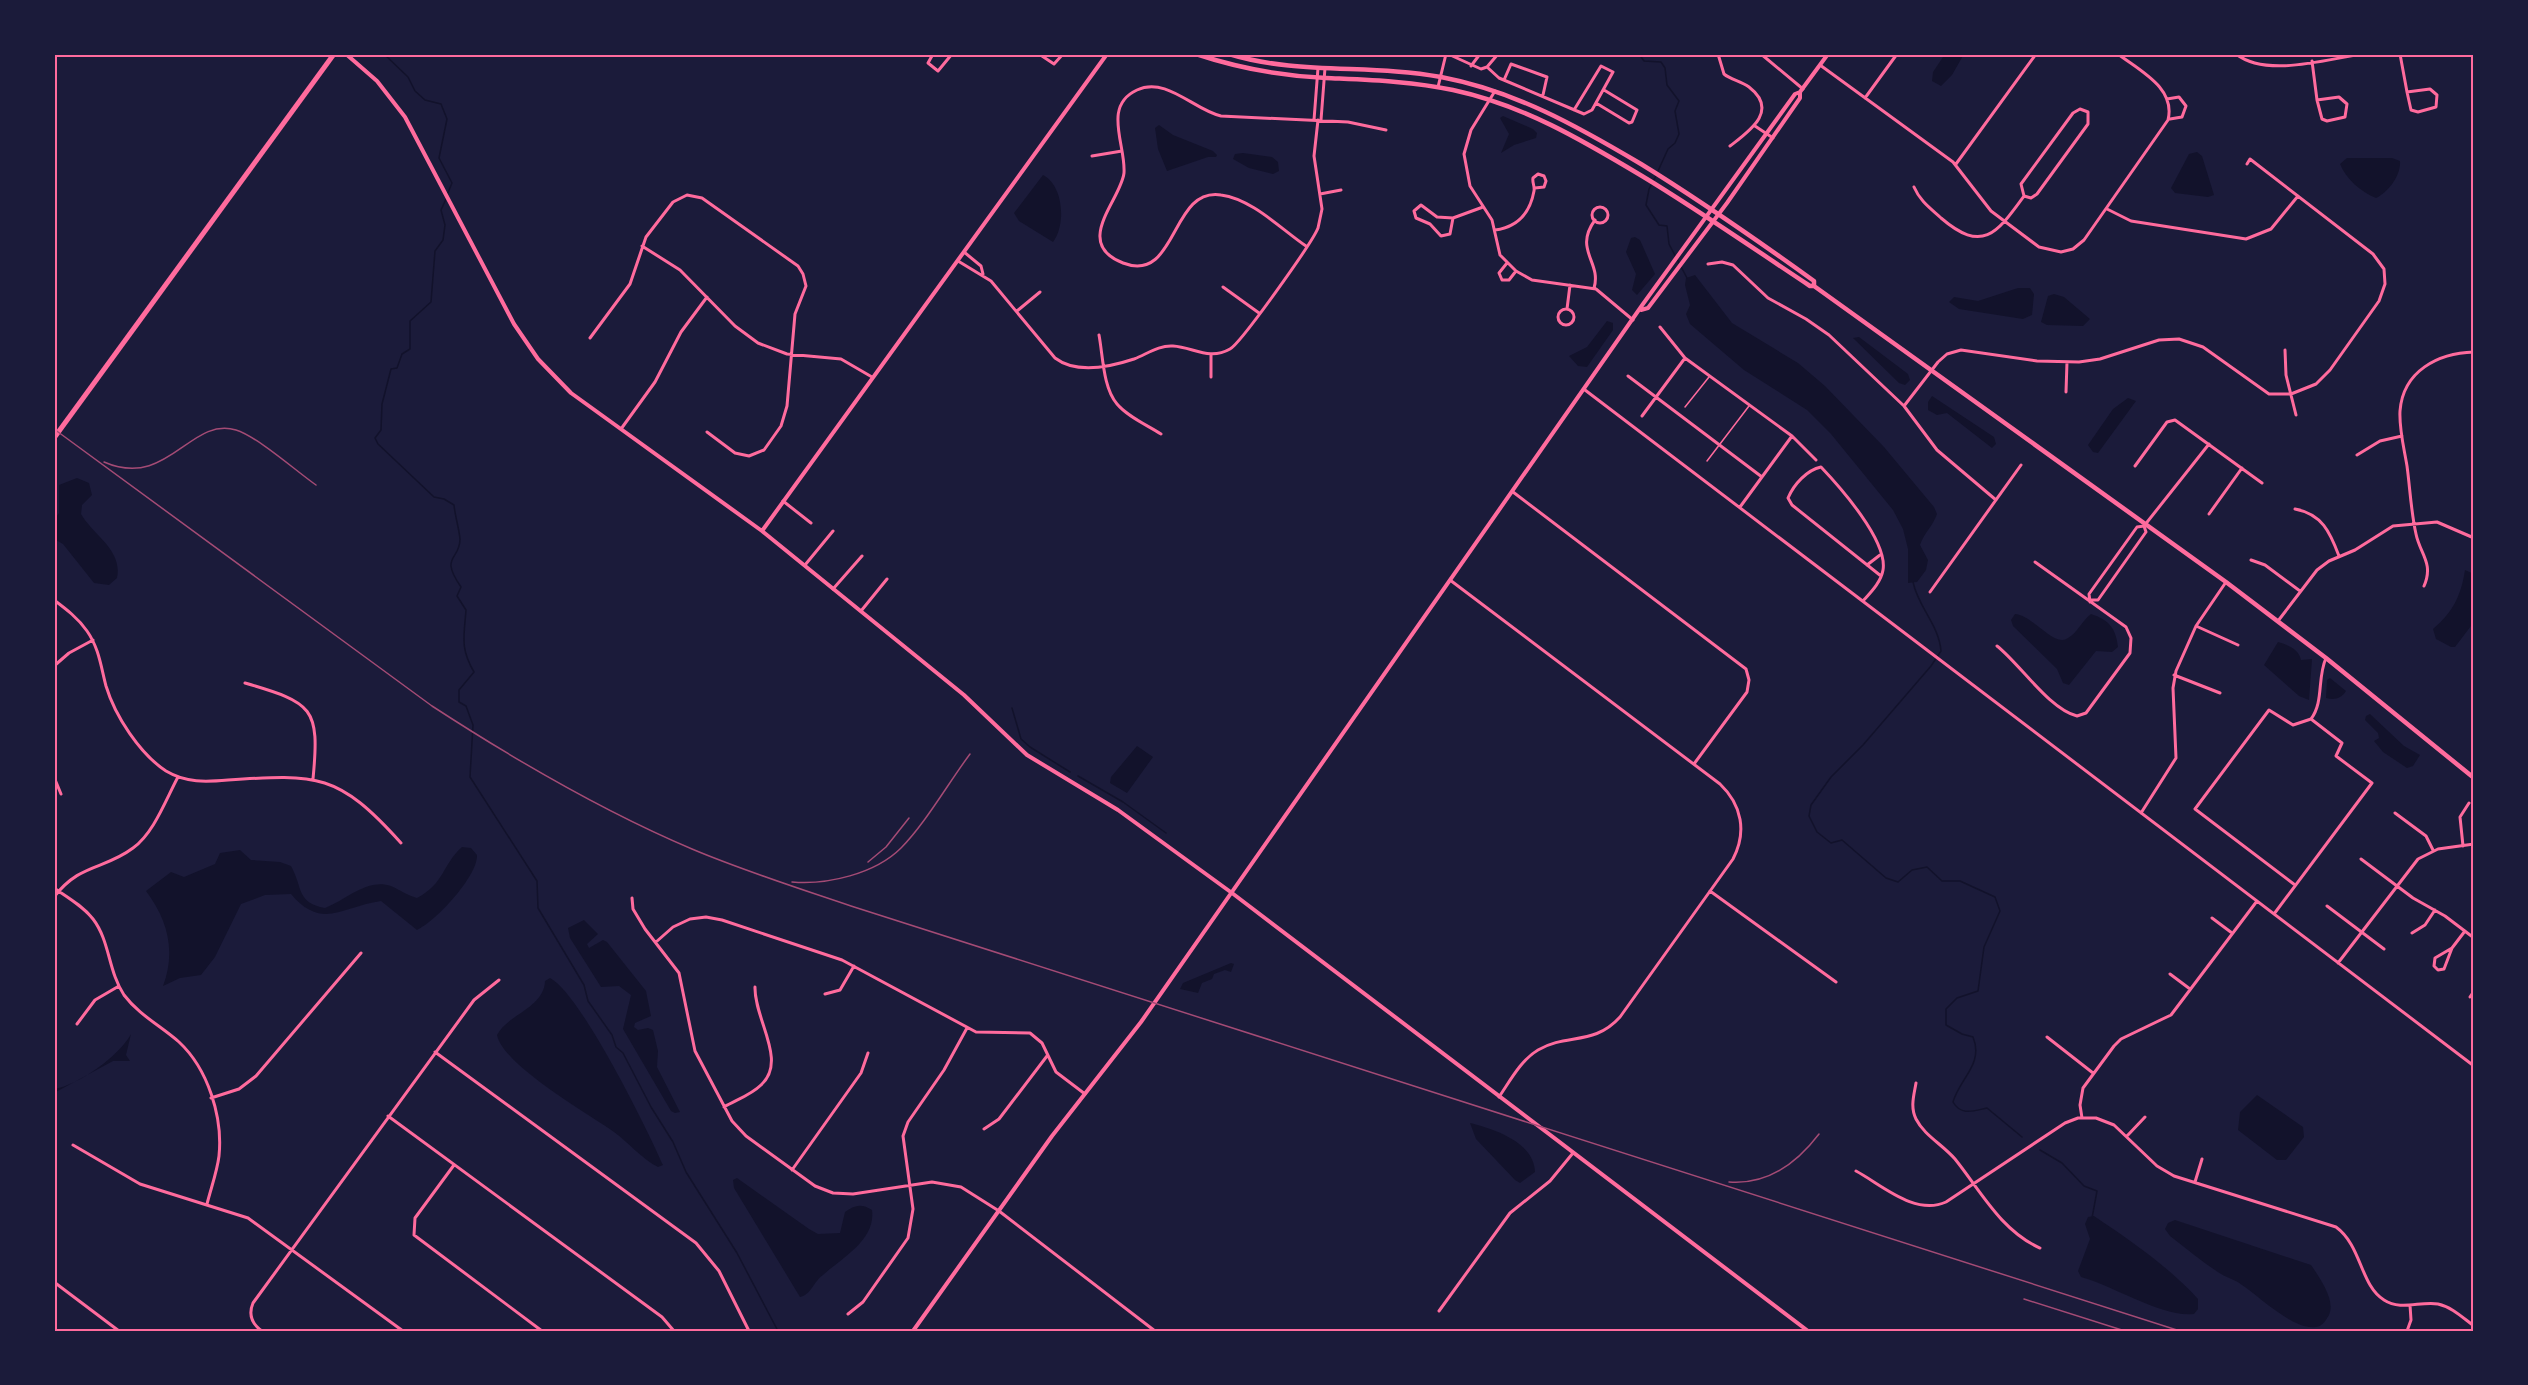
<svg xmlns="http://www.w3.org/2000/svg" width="2528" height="1385" viewBox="0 0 2528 1385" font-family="Poppins,sans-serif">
  <rect width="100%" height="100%" fill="#1b1b3a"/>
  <path fill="#12122b" d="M1945,54h19l-12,21 -11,11 -9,-5 1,-9z
    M1503,116l30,13 4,4 -1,5 -22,7 -13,8 8,-19 -9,-16z
    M1159,125l14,10 40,16 4,4 -1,2h-8l-41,14 -9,-22 -3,-21z
    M2197,152l5,4 12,39 -6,2 -33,-4 -4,-5 18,-34z
    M1243,153l29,4 6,5 1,9 -6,3 -24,-6 -16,-9 2,-5z
    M2347,158h45l8,3c1,15 -12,31 -24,37 -15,-6 -30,-19 -36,-34z
    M1043,175c21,11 23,50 10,67l-34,-21 -5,-8z
    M1635,237l5,3 15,34 -18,21 -5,-5 4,-16 -10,-22 5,-14z
    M1695,275l37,48 66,40 27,23 59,61 50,60 3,7c-4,12 -13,19 -17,31l8,15 -2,10 -9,12 -9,1v-34l-5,-20 -10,-19 -62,-76 -24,-24 -63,-40 -54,-46 -4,-10 4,-9 -5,-20 1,-7z
    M2018,288h12l4,6 -2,21 -9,4 -64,-10 -10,-7 5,-5 24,4z
    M2054,294l10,3 26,22 -7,7 -36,-1 -6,-3 7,-26z
    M1607,321l6,2v7l-26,37 -9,-1 -9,-10 18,-9z
    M1859,337l49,37 2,6 -5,5 -6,-2 -46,-45z
    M1932,396l62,41 2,7 -4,4 -45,-35 -10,2 -9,-5v-8z
    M2128,398l8,3 -38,52 -5,-1 -5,-7 25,-36z
    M77,478l12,5 3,12 -10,10 -1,9c12,21 42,36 36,64l-8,7 -15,-2 -31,-39 -9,-5v-19l5,-7v-28z
    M2465,570l9,4v48l-19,25h-4l-15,-8 -3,-10c20,-17 28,-33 32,-59z
    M2015,614c18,1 39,34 53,24 9,-5 14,-17 23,-24 18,6 25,14 27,33l-6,5 -16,-1 -27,34 -6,-2 -6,-14 -44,-43 -2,-6z
    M2278,642c10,3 21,7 23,18l11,-1 -3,41 -10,-4 -35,-31z
    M2330,678l16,13c-5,8 -12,9 -20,7l1,-18z
    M2370,714l34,32 16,9 -7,11 -6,2 -24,-16 -9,-11 5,-3 -1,-5 -13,-13 1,-4z
    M1137,746l16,11 -26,36 -17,-10 1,-6z
    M462,847l9,1 6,7c1,21 -41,66 -60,75l-36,-29c-38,5 -59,30 -90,-7l-26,1 -24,9 -26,53 -14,18 -21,3 -17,8c13,-34 5,-66 -17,-95l25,-19 13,5 31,-13 5,-11 20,-3 11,10 29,2 11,4c12,21 5,37 34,42 21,-8 42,-30 66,-22 9,4 16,9 26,12 28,-15 25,-33 45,-51z
    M584,920l14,14 -11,10 2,4 14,-8 4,2 39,49 5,25 -16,7 -1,4 4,3 10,-2 5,2 5,21 -1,16 23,45 -5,1 -4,-2 -48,-82 8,-34 -12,-9 -18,1 -31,-49 -2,-10z
    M1231,963l3,1 -3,8 -6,-2 -11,4 -2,5 -10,4 -4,10 -18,-4 3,-6z
    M550,978c30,15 98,152 113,187l-5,2c-16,-8 -29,-24 -44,-35 -27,-19 -111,-67 -117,-97 11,-21 47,-27 48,-54z
    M131,1034l-5,21 4,6h-17l-59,32v-4c25,-4 65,-33 77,-55z
    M2257,1095l46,32 1,10 -18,23h-9l-39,-30 2,-18z
    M1470,1123c24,6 64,19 65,49l-15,11 -5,-3 -39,-41z
    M737,1178l72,51 9,5 22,-1 5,-21c9,-7 17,-9 27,-2 4,30 -30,48 -49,65 -9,6 -12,20 -23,22l-66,-109 -1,-8z
    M2094,1216c37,25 74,50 104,83v10l-4,5c-31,4 -82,-29 -113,-37l-3,-6 12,-32 -5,-15 3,-7z
    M2175,1220l136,45c8,12 25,35 18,50 -3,5 -6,11 -13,12 -22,4 -57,-31 -74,-42 -6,-5 -14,-7 -21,-11 -18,-11 -34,-25 -51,-38l-5,-7 3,-6z"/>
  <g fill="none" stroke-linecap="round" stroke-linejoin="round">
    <path stroke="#12122b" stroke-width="1.5" d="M384,54l24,23 7,14 10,9 16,4 6,15 -8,39 13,25 -5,12
      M1639,54l5,7 17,1 4,6 2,17 12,16 -4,10 4,23 -4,9 -7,6 -10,22
      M1656,176l-7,13 -3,16 13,20 8,1 2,18 18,34
      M446,199l-5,11 4,15 -2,15 -8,11 -4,51 -21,19v28l-8,5 -5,14 -6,1 -9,35 -1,26 -6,8 3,6 56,53 10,2 10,6c1,11 5,23 6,34 0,22 -21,16 1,48l-4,9 9,14c-2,27 -6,38 8,62l-15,18v12l7,4 7,19 -3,52 67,104 1,27 46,77 4,16 24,34 4,12 7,6 28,54 22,35 13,30 51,81 41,78
      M1913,582c5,25 26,43 28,69l-10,15 -68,79 -32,32 -20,28 -2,11 8,16 14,11 11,-3 44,38 12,4 14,-12 15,-3 15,14h18l35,16 5,14 -16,36 -6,44 -21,7 -11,11v16l16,9 11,3c11,27 -13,41 -20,65 8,14 20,9 34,6l35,29
      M1012,708l9,31 9,8 40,25
      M1078,776l45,26 43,31
      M2040,1150l22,13 22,23 13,5 -5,27"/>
    <path stroke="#ff6b9d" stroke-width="1.5" d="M1685,407l24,-30
      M1707,461l42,-55"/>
    <path stroke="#ff6b9d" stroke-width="3" d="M933,54l-5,9 10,8 14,-17
      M1044,54l-2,2 12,8 9,-10
      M1448,54l33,15 6,-2 11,-13
      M1718,54l6,20c7,6 17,7 25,13 31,24 -1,45 -19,59
      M1761,54l42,35
      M2236,54c31,24 90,5 127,0
      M2400,54l7,38
      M2312,61l5,39
      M1820,65l133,97 38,49 48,36 22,5 12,-3 11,-9 84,-120c8,-32 -28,-49 -50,-66
      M1471,66l9,-12
      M1487,67l12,11 85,36 8,-4 21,-38 -12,-6 -27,44
      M1504,80l7,-16 36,13 -4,18
      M1438,87l8,-33
      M2430,89l7,6 -1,12 -18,5 -7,-2 -4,-18z
      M1495,91l-24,39 -7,24 6,32 22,34 8,35 16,16 16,9 64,9 37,31
      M2339,97l8,7 -2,13 -18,4 -5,-2 -5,-19z
      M1865,98l32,-44
      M2167,99l12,-2 7,9 -4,11 -12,2
      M1596,103l33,20 3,-1 5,-12 -33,-20
      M2080,109l8,3v12l-51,70 -6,4 -7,-2 -3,-12 52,-71z
      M1314,120l4,-52
      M1321,120l4,-52
      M1755,126l18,12
      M1092,156l30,-5
      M1956,164l80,-110
      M1914,187c6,14 16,21 27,31 42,36 56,15 83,-22
      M1320,194l21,-4
      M1421,205l16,12 16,1 -3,16 -9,2 -11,-12 -14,-6 -2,-7z
      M1592 215a8 8 0 1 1 16 0a8 8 0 1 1-16 0Z
      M2107,209l24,12 115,18 25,-10 27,-33
      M1453,218l30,-11
      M1495,230c22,-3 35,-17 39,-39 1,-5 -2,-8 -1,-13l5,-4 6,2 2,5 -2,6 -9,1
      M642,246l38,24 55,56 23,17 29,11 54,5 31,18
      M1306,246c-25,-17 -54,-47 -85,-51 -51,-8 -43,89 -98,68 -51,-20 -2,-63 1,-90 2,-28 -22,-67 13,-83 29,-14 57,20 84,26l127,6 38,8
      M964,252l17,14 2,8
      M958,261l33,20 64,77c21,16 55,9 79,1 13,-5 25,-14 39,-13 20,1 36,15 57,3 11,-6 82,-106 88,-121l4,-19 -8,-53 4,-36
      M1507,263l-8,10 3,7h7l7,-9
      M1708,264l14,-2 11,3 35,33 38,21 23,16 75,71 33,44 59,50
      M1223,287l36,26
      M1594,288c8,-26 -21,-38 1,-68
      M1567,309l3,-24
      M1558 317a8 8 0 1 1 16 0a8 8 0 1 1-16 0Z
      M1017,311l23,-19
      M1660,327l25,31 107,78 24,24
      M1099,335c4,21 4,53 18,69 11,13 30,21 44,30
      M590,338l40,-54 16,-47 27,-35 14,-7 15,3 96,68 5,8 3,12 -11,28 -8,92 -6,20 -17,24 -15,6 -14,-3 -28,-21
      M2285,350l1,25 10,40
      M1211,355v22
      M1628,376l134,101
      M1585,390l889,676
      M2066,392l1,-30
      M1904,406l34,-44 9,-8 14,-4 76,11 42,1 21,-3 59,-19 20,-1 24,8 66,47h22l25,-10 14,-14 49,-69 6,-17 -1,-15 -11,-15 -123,-95 -3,5
      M1642,416l43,-58
      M621,429l34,-47 26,-50 26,-35
      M2357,455l23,-14 22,-5
      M2135,466l32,-44 8,-2 87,63
      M1513,492l233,177 3,11 -2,12 -53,72
      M783,501l28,22
      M1740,507l52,-71
      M2295,509c27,5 35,23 44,47
      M2209,514l33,-46
      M2251,560l14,5 35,26
      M805,565l28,-34
      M1867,565l13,-10
      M1450,580l270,204c22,21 27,48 13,75l-113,158c-26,29 -53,16 -82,33 -17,10 -28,31 -39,47
      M2424,586c10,-23 -4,-32 -8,-52 -5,-22 -6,-46 -9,-68 -3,-18 -8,-37 -7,-55 3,-40 38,-58 74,-59
      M833,589l29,-33
      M1930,592l91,-127
      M54,600c12,9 24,18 33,31 12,17 14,36 19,55 9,30 34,68 60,85 20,12 40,11 62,9 90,-6 110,-7 173,63
      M2091,600h7l48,-68 -2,-6
      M1863,601c8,-9 18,-19 20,-31 5,-29 -43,-83 -62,-103 -14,3 -27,17 -33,31l4,7 89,71
      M2090,602l-1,-8 48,-67 7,-1 65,-82
      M861,611l26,-32
      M2278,621l39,-51 12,-9 26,-11 38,-24 44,-4 37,16
      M2196,626l42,19
      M1997,646c23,18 52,63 80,70l9,-3 44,-60 1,-15 -5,-11 -91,-65
      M54,666l15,-13 24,-13
      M2174,675l46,18
      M245,683c68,20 75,24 68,96
      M54,777l7,17
      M2141,813l35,-55 -3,-70 3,-17 20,-45 30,-44
      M2395,813l31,23 7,14
      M2463,846l-3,-29 9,-14
      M2361,859l52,39 32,18 29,22
      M2295,885l-100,-76 74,-99 24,15 18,-6c13,-17 6,-41 15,-61
      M54,888c13,9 29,18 39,31 17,22 15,52 31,76 15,20 37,31 55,47 29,27 44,75 40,114 -2,16 -8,32 -12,48
      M1710,891l126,91
      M54,897c26,-34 50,-27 79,-49 21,-15 33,-49 45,-71
      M632,898l1,11 12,20 34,44 16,78 37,70 14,15 69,50 18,7 20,1 79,-12 29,5 38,24 156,120
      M2327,906l57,43
      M2274,914l98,-131 -36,-27 6,-13 -31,-24
      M2212,918l20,15
      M2412,933l13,-8 10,-15
      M656,942l17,-15 17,-8 16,-2 16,3 120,40 134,72 54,1 12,10 14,29 29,22
      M2452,948l-17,10 -1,8 4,4 6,-1 8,-21 13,-17
      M2338,963l80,-104 20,-10 36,-5
      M2170,974l20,15
      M825,994l15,-4 14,-24
      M2470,997l4,-6
      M77,1024l18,-24 24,-14
      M2047,1037l46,36
      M435,1052l261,191 23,28 30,60
      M1916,1083c-2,12 -6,24 0,36 8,16 27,26 39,40 25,31 46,72 85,89
      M211,1098l28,-9 17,-13 105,-123
      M724,1107c12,-7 27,-12 37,-22 27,-24 -7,-66 -6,-98
      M388,1116l274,201 12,14
      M2082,1118l-2,-13 3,-17 31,-42 7,-7 50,-24 86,-114
      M984,1129l15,-10 48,-63
      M2127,1136l18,-19
      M73,1145l67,39 108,34 155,113
      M454,1165l-39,53 -1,17 128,96
      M792,1170l69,-97 7,-20
      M1856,1171c26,14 59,45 90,31l119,-79 13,-5h18l18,7 43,41 17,10 162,51c26,19 24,58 48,73 17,11 36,1 54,4 14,3 25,14 36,22
      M2195,1182l7,-23
      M54,1282l65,49
      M1439,1311l71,-98 40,-32 23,-28
      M848,1314l15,-12 45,-64 5,-29 -10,-73 5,-14 36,-52 23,-42
      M262,1331c-10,-7 -14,-16 -9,-28l221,-303 25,-20
      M2407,1331l4,-11 -1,-15"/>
    <path stroke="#ff6b9d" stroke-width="4" d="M346,54l31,27 28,36 109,207 24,35 33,34 191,138 202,164 63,60 91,55 114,83 576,438
      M1641,310l7,-2 79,-105 73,-105v-6
      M762,531l345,-477
      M913,1331l139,-195 89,-114 502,-718 152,-210 5,-2 28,-38"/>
    <path stroke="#ff6b9d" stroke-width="4.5" d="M1196,54c42,14 86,22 130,24 43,2 84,3 127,12 70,15 129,50 189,86 58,35 112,73 168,110h4l412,296 100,76 148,120
      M1229,54c68,21 143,10 212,23 74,14 136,49 200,87 60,37 116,76 173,117v5"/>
    <path stroke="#ff6b9d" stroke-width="5" d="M54,438l280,-384"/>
    <path stroke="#a44b75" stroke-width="1.5" d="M54,429l378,277c83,54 168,104 260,143 52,22 106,39 159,57l1329,425
      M104,462c64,28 86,-46 132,-32 22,7 60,41 80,55
      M868,862l18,-15 23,-29
      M792,882c35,3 83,-8 109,-34 24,-24 48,-66 69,-94
      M1729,1182c39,3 68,-19 90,-48
      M2024,1299l101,32"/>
  </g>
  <rect width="2528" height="1385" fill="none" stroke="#1b1b3a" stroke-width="111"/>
  <rect x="56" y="56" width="2416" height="1274" fill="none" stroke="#ff6b9d" stroke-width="2"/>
</svg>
